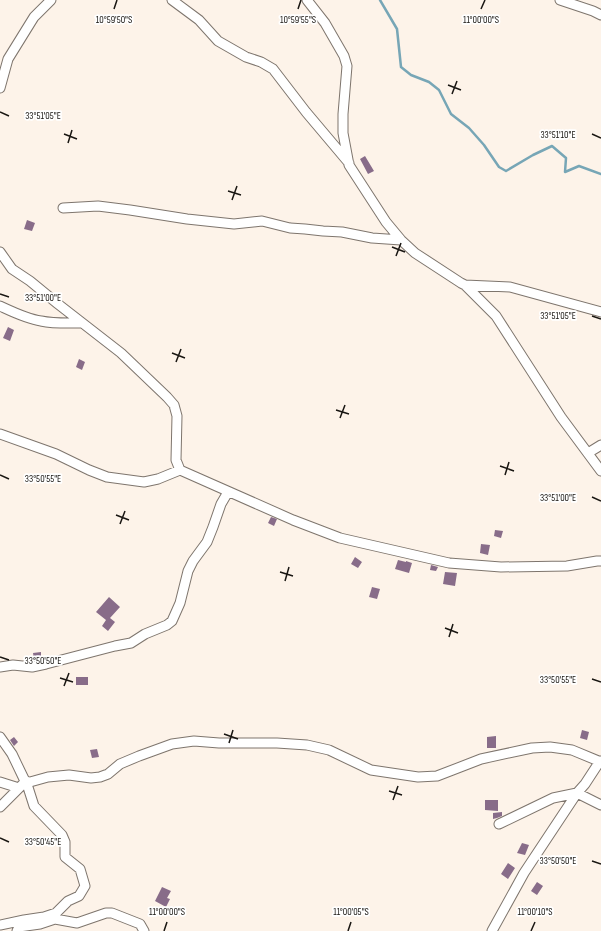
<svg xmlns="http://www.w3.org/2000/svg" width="601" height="931" viewBox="0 0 601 931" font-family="'Sofia Sans Condensed',sans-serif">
  <rect width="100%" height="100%" fill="#fdf3e9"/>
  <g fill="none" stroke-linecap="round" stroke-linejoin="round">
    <path stroke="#77a6b6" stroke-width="2.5" d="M380,0l17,29 4,38 10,8 18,7 10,8 12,24 18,14 15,17 15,22 7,4 27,-16 19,-9 14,12 -1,14 14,-6 22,8"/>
  </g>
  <path fill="#886c89" d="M365,156l9,15 -6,3 -8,-15z
    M27,220l8,3 -3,8 -8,-2z
    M8,327l6,3 -4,11 -7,-3z
    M79,359l6,3 -3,8 -6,-3z
    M271,517l6,2 -3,7 -6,-3z
    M495,530l8,1 -2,7 -7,-2z
    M481,544l9,1 -2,10 -8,-2z
    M355,557l7,5 -4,6 -7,-4z
    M398,560l8,2v-1l6,2 -3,10 -14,-4z
    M431,565l7,2 -2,4 -6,-1z
    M445,572l12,1 -2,13 -12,-2z
    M372,587l8,2 -3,10 -8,-2z
    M109,597l11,10 -10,11 5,4 -7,9 -6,-5 4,-6 -10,-8z
    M41,652v5l-7,2 -1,-6z
    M76,677h12v8h-12z
    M582,730l7,2 -2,8 -7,-2z
    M496,736v12h-9v-11z
    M14,737l4,5 -4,4 -4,-6z
    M97,749l2,8 -7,1 -2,-8z
    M485,800h13v11l-13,-1z
    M502,812v4l-5,2 -4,1v-6z
    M522,843l7,2 -4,10 -8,-2z
    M508,863l7,5 -7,11 -7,-5z
    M537,882l6,4 -6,9 -6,-4z
    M162,887l9,4 -4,7 3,1 -4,8 -11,-6z"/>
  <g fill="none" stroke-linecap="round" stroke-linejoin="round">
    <defs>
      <path id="street" d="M172,0l27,20 19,21 28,16 15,5 12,7 33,43 43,51
        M307,0l18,23 19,33 3,10 -4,48v19l6,32 37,57 15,18 14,13 46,30 4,2 31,31 65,101 40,54
        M560,0l33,11 8,4
        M0,88l8,-29 26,-42 17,-17
        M63,208l35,-2 32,4 57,9 47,5 28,-3 28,7 15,1 18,2 19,1 30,6 29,2
        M0,252l12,17 18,12 28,23 63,49 46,44 7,8 3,11 -1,44 4,10
        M465,285l45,2 91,25
        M0,306c13,6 27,13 41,15 14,3 28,2 41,2
        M0,434l56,20 33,16 18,7 37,5 14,-3 22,-9 113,50 47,18 109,25 52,4 66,-1 30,-5h4
        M588,453l13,-8
        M0,667l13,-2 19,2 14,-3 69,-18 16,-3 14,-9 22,-9 5,-4 8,-18 8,-32 5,-10 14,-19 6,-15 8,-23 7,-12
        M0,737l12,17 12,25 2,2 4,1 18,-5 21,-2 22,3 9,-1 8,-3 12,-10 19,-8 33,-12 22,-3 25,2h58l30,2 22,5 42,20 47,7 19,-1 44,-17 51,-11 18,-1 22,3 29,12
        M0,782l19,6
        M0,807l26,-26 8,25 28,29 3,7v15l15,12 5,17 -6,10 -11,5 -12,12 -12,4 -20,3 -24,5
        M499,824l54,-26 24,-5 24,12
        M17,931l2,-4 21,-3 15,-5 22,4 29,-10h6l28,11 4,7
        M492,931l32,-58 53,-80 8,-9 15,-23"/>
    </defs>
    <use href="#street" stroke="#7e756d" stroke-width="11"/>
    <use href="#street" stroke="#fff" stroke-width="9"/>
  </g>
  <path fill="none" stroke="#191612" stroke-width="1.5" d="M114,9l3,-9M298,9l3,-9M481,9l4,-9M448,85l13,5M452,94l5,-13M0,112l9,4M64,134l13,5M592,134l9,4M68,143l4,-13M228,191l13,4M232,200l5,-14M392,247l13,5M396,256l5,-13M0,294l9,3M592,316l9,3M172,353l13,5M176,362l5,-13M336,410l13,4M340,418l5,-13M500,466l14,5M0,475l9,4M505,475l4,-13M592,497l9,4M116,515l13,5M120,524l5,-13M280,572l13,4M285,581l4,-14M445,628l13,5M449,637l4,-13M0,657l9,3M60,678l13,4M592,679l9,3M64,686l5,-13M224,734l14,5M229,743l4,-13M389,791l13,4M393,800l5,-14M0,838l9,4M592,861l9,3M164,931l3,-9M348,931l3,-9M531,931l4,-9"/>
  <g font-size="10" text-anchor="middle" fill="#191612" stroke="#fff" stroke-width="3.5" stroke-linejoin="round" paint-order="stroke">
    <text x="114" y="23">10°59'50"S</text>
    <text x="298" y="23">10°59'55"S</text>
    <text x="481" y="23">11°00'00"S</text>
    <text x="43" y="119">33°51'05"E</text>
    <text x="558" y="138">33°51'10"E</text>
    <text x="43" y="301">33°51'00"E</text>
    <text x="558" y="319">33°51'05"E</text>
    <text x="43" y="482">33°50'55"E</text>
    <text x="558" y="501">33°51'00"E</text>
    <text x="43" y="664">33°50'50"E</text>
    <text x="558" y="683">33°50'55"E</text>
    <text x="43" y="845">33°50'45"E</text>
    <text x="558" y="864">33°50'50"E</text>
    <text x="167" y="915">11°00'00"S</text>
    <text x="351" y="915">11°00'05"S</text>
    <text x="535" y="915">11°00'10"S</text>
  </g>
</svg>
